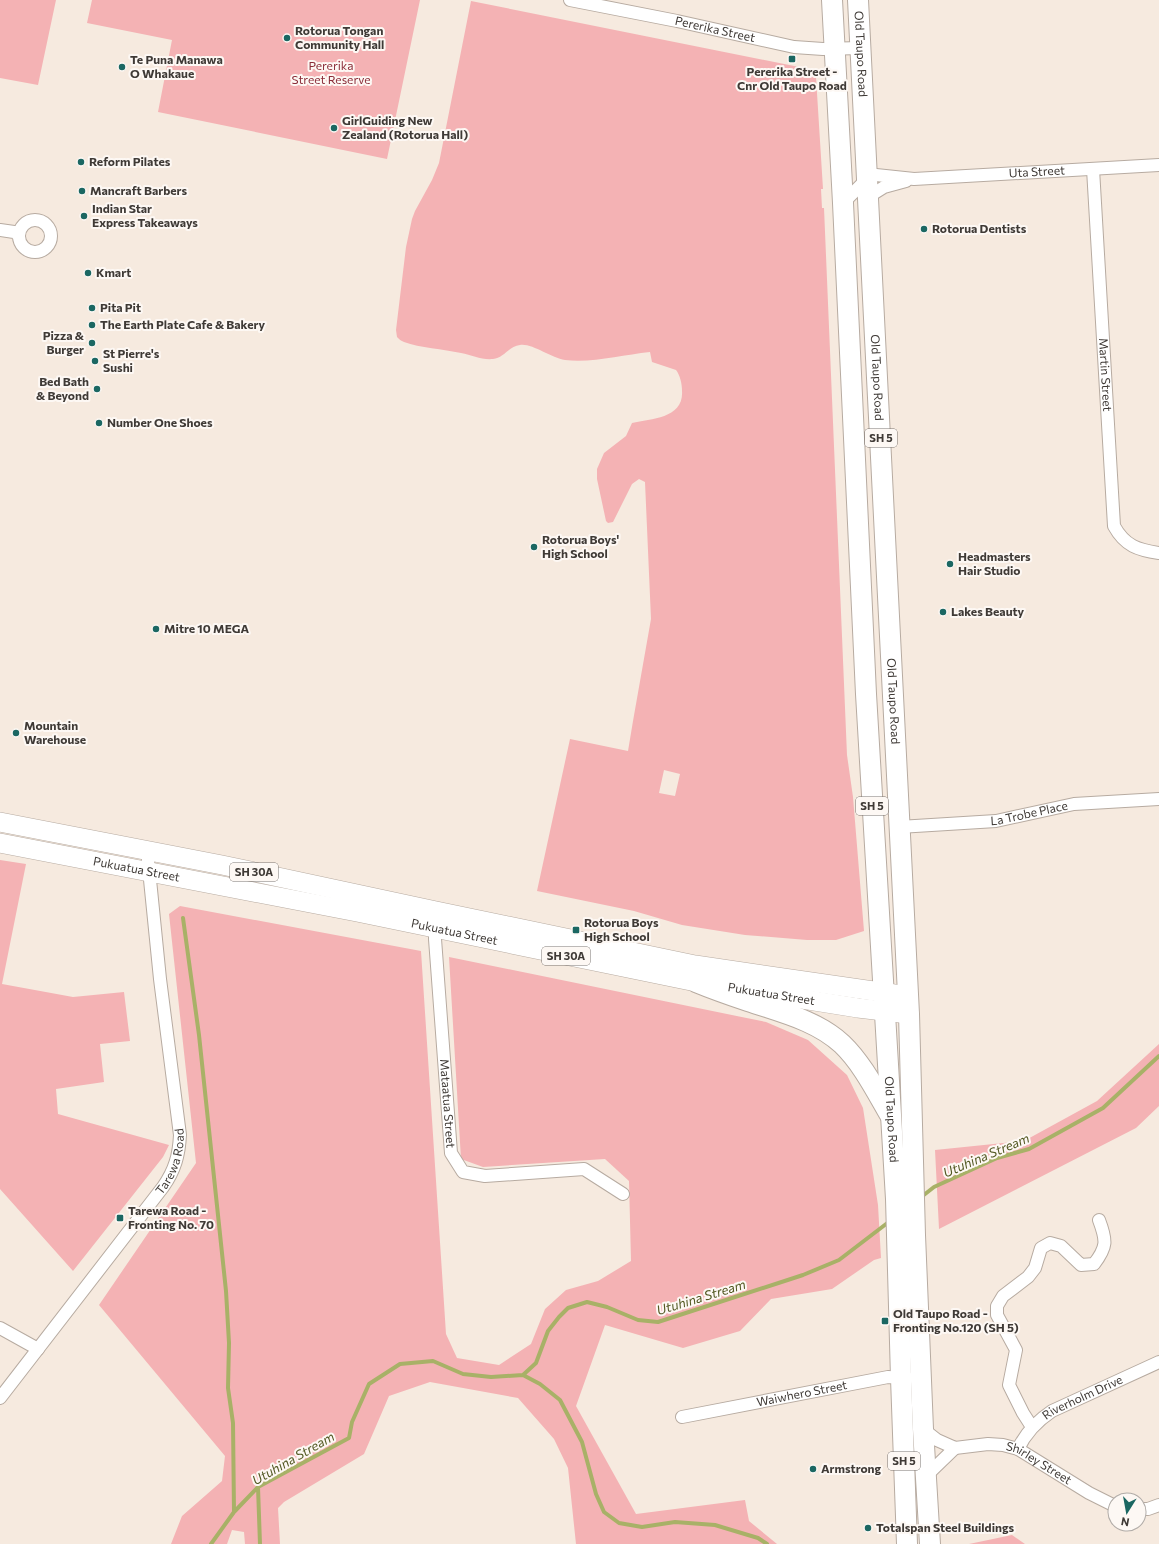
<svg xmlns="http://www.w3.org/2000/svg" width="1159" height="1544" viewBox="0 0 1159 1544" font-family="Commissioner,sans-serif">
  <rect width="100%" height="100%" fill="#f6eadf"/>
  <path fill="#f4b2b4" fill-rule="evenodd" d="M0,0h56l-18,85 -38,-7z
    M92,0h328l-33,159 -229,-47 14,-72 -85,-17z
    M471,1l338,68 7,8 7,112h-2l1,19h2l23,547 6,42 11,134 -28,9h-29l-62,-5 -63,-10 -48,-14 -97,-20 33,-152 58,12 5,-30 18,-102 -6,-137 -6,-3 -7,5 -19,38 -5,1 -2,-2 -9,-42v-10l7,-16 22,-17 6,-13c20,-4 52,-5 50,-32 0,-7 -2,-16 -6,-21l-24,-8 -2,-10c-28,3 -57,11 -85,8 -14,-2 -33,-17 -45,-15 -11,1 -16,13 -27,14 -12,1 -21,-4 -32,-6 -18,-4 -41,-5 -57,-11 -3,-1 -5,-3 -7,-5l-1,-7 10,-83 6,-28 3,-8 17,-31 7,-17zM664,770l16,4 -5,22 -16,-3z
    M0,860l26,4 -24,120 71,13 51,-5 6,49 -30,3 4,38 -48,7 2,25 111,31 -6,12 -90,114 -73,-82z
    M180,906l241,45 25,383 11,24 42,7 32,-21 14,-35 21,-19 32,-9 33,-20 -2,-80 -24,-22 -122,8 -22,-8 -12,-202 317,65 42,18 39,35 16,33 15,97 3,53 -7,2 -42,29 -61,10 -31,32 -57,17 -78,-23 -29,81 60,108 109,-14 4,21 28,23h-201l-8,-76 -14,-29 -36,-41 -88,-16 -41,14 -25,58 -80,48 -6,6 2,36h-35l-1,-12 -12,-2 -5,14h-56l11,-28 40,-35 3,-25 -126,-151 97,-142 -27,-249z
    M1159,1044v62l-23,22 -197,101 -4,-79 89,-9 73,-40z
    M1012,1535l13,9h-56z"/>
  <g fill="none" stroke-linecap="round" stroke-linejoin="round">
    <path stroke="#a8b167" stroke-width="4" d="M183,918l16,117 27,256 3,52 -1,45 5,35 1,89
      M920,1198l14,-11 63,-29 32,-9 74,-41 56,-52
      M523,1375l17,9 20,16 22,42 14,52 8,18 15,11 23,4 33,-5 40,3 43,13 9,6
      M258,1487l2,57
      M211,1544l23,-32 24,-25 91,-49 3,-16 17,-38 31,-20 33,-3 30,13 28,3 32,-2 13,-12 12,-32 11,-14 9,-9 19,-6 20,5 31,13 20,2 145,-47 36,-15 51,-39"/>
    <defs>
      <g id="minor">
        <path id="s1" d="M570,0l107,21 117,26 29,2 37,-1"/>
        <path id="s2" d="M1093,169l21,357c11,20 24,24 45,27"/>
        <path d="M868,197l16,-10 22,-6"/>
        <path id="s3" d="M843,203l24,-24 9,-4 38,4 245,-14"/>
        <circle cx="35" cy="236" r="16"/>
        <path d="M0,230l14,2 5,3"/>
        <path id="s4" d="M899,827l97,-6 78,-17 85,-5"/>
        <path id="s5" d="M435,921v18l16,214 12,19 22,4 99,-7 39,25"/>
        <path d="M0,1328l38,21"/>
        <path id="s6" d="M0,1398l163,-211c12,-17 16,-32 17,-52l-20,-156 -13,-129"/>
        <path id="s7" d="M682,1417l206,-40 19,1"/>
        <path d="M1032,1427l-9,-14 -14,-28 7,-35 -19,-35v-9l6,-10 25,-19 7,-9 6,-20 9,-5 11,3 20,19 13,-1c13,-17 13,-23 5,-44"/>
        <path id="s8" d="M923,1429l14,11 18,8 33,-4 15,1 15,4 71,44 26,13"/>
        <path id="s9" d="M1018,1449c8,-17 19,-28 34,-38l107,-49"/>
        <path d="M926,1476l29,-28"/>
        <path d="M1139,1509h9l11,-4"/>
      </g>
      <g id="primary">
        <path d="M0,822l222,43 214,46 259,54 213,31"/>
        <path id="s10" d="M0,843l357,69 339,70 162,26 51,6"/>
      </g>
      <g id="trunk">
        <path id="s11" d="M832,0l11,203 23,491 30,505 5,179 6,166"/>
        <path id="s12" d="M858,0l51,1014 6,221 8,194 7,115"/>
        <path d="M696,982c17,7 34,13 52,19 32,11 68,19 94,43 20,19 34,47 48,71"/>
      </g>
    </defs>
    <use href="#minor" stroke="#b7aba1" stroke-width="14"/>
    <use href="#primary" stroke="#b7aba1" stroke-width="20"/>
    <use href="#trunk" stroke="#b7aba1" stroke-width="22"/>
    <use href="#minor" stroke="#fff" stroke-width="12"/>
    <use href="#primary" stroke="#fff" stroke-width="19"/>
    <use href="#trunk" stroke="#fff" stroke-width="20"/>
  </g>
  <g fill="#1b6762" stroke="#fdf8f4" stroke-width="1.5">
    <circle cx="287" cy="38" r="4"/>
    <rect x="788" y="55" width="8" height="8" rx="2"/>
    <circle cx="122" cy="67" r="4"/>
    <circle cx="334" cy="128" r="4"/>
    <circle cx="81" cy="162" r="4"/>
    <circle cx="82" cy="191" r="4"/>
    <circle cx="84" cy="216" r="4"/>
    <circle cx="924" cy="229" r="4"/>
    <circle cx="88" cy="273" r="4"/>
    <circle cx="92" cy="308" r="4"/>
    <circle cx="92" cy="325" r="4"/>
    <circle cx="92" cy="343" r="4"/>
    <circle cx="95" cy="361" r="4"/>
    <circle cx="97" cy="389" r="4"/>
    <circle cx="99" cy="423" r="4"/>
    <circle cx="534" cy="547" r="4"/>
    <circle cx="950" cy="564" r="4"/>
    <circle cx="943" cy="612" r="4"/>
    <circle cx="156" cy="629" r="4"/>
    <circle cx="16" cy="733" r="4"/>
    <rect x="572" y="926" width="8" height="8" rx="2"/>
    <rect x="116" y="1214" width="8" height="8" rx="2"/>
    <rect x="881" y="1317" width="8" height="8" rx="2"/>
    <circle cx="813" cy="1469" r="4"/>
    <circle cx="868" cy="1528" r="4"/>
  </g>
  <g text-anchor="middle" stroke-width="4" stroke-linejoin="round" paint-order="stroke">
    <g fill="#fdf8f4" stroke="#78736f" stroke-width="1">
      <rect x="865" y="429" width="32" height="18" rx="3"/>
      <rect x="856" y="797" width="32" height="18" rx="3"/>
      <rect x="230" y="863" width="48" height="18" rx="3"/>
      <rect x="542" y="947" width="48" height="18" rx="3"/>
      <rect x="888" y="1452" width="32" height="18" rx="3"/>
    </g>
    <g font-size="11" font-weight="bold" fill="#3f3a36">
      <text x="881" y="442">SH 5</text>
      <text x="872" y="810">SH 5</text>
      <text x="254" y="876">SH 30A</text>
      <text x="566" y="960">SH 30A</text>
      <text x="904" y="1465">SH 5</text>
    </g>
    <g font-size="12" fill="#3f3a36" stroke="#fdf8f4">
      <text dy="4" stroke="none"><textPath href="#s1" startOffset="148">Pererika Street</textPath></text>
      <text dy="4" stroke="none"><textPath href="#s12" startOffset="54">Old Taupo Road</textPath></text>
      <text dy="4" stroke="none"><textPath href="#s3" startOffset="205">Uta Street</textPath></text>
      <text dy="4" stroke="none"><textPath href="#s2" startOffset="206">Martin Street</textPath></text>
      <text dy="4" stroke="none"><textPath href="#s12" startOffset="378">Old Taupo Road</textPath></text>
      <text dy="4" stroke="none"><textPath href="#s12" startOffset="702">Old Taupo Road</textPath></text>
      <text dy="4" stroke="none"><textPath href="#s4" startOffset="131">La Trobe Place</textPath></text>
      <text dy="4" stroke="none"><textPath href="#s10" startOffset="139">Pukuatua Street</textPath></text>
      <text dy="4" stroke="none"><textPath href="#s10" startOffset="463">Pukuatua Street</textPath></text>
      <text dy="4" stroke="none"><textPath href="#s10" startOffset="786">Pukuatua Street</textPath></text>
      <text dy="4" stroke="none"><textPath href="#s5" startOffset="183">Mataatua Street</textPath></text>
      <text dy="4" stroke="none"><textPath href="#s11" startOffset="1121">Old Taupo Road</textPath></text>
      <text dy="4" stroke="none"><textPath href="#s6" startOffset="294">Tarewa Road</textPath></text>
      <text dy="4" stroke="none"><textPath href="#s7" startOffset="122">Waiwhero Street</textPath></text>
      <text dy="4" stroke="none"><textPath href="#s9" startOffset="85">Riverholm Drive</textPath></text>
      <text dy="4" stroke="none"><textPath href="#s8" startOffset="126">Shirley Street</textPath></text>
    </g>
    <g font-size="12" font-weight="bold" fill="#3f3a36" stroke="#fdf8f4" text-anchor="start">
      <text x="295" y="35">Rotorua Tongan<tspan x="295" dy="14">Community Hall</tspan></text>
      <text x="130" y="64">Te Puna Manawa<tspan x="130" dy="14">O Whakaue</tspan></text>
      <text x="792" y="76" text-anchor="middle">Pererika Street -<tspan x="792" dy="14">Cnr Old Taupo Road</tspan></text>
      <text x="342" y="125">GirlGuiding New<tspan x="342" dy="14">Zealand (Rotorua Hall)</tspan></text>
      <text x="89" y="166">Reform Pilates</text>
      <text x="90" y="195">Mancraft Barbers</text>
      <text x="92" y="213">Indian Star<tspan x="92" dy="14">Express Takeaways</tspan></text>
      <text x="932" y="233">Rotorua Dentists</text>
      <text x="96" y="277">Kmart</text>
      <text x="100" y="312">Pita Pit</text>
      <text x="100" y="329">The Earth Plate Cafe &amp; Bakery</text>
      <text x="84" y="340" text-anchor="end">Pizza &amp;<tspan x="84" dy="14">Burger</tspan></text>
      <text x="103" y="358">St Pierre's<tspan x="103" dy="14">Sushi</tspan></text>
      <text x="89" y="386" text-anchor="end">Bed Bath<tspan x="89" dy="14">&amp; Beyond</tspan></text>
      <text x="107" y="427">Number One Shoes</text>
      <text x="542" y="544">Rotorua Boys'<tspan x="542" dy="14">High School</tspan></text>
      <text x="958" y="561">Headmasters<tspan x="958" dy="14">Hair Studio</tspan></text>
      <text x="951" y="616">Lakes Beauty</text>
      <text x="164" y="633">Mitre 10 MEGA</text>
      <text x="24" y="730">Mountain<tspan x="24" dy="14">Warehouse</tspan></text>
      <text x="584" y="927">Rotorua Boys<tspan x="584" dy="14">High School</tspan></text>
      <text x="128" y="1215">Tarewa Road -<tspan x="128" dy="14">Fronting No. 70</tspan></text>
      <text x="893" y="1318">Old Taupo Road -<tspan x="893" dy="14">Fronting No.120 (SH 5)</tspan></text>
      <text x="821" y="1473">Armstrong</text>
      <text x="876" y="1532">Totalspan Steel Buildings</text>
    </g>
    <g font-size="12" fill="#8a2c38" stroke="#fdf8f4">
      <text x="331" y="70">Pererika<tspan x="331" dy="14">Street Reserve</tspan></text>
    </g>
    <g font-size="13" font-style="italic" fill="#525822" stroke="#fdf8f4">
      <text transform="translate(986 1155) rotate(-23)" y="5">Utuhina Stream</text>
      <text transform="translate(701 1297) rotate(-17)" y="5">Utuhina Stream</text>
      <text transform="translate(293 1458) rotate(-30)" y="5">Utuhina Stream</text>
    </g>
  </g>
  <g transform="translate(1127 1512) rotate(191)"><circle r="19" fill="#fdf8f4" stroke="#b1aca8"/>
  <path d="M0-3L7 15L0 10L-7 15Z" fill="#1b6762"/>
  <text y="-6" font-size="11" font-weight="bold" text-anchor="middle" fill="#3f3a36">N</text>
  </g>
</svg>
